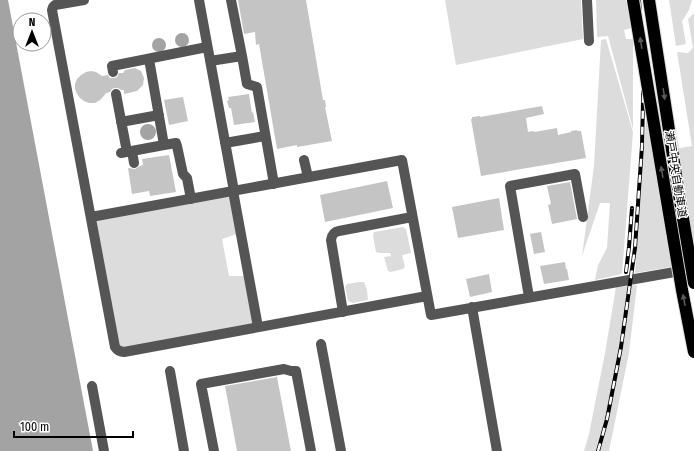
<svg xmlns="http://www.w3.org/2000/svg" width="694" height="451" viewBox="0 0 694 451" font-family="'Fira Sans Condensed','Noto Sans JP',sans-serif">
  <rect width="100%" height="100%" fill="#fff"/>
  <path fill="#dcdcdc" d="M445,0h136l2,39 -127,26z
    M596,0h30l5,28 -7,2 2,9h7v90l-25,-93 -11,1z
    M669,0h23l-3,10 -7,11 4,23 -10,2z
    M694,13v250l-59,10 12,-167 8,46 37,-6 -15,-94 11,1 5,-5 -5,-29z
    M606,39l27,93 -11,142 -27,6 3,-15 9,-17 3,-45h-10l-18,53 12,-90 7,-126z
    M229,196l8,38 -15,5 7,37h16l9,47 -131,25 -5,-3 -22,-123 2,-2z
    M403,227l3,2 5,24 -9,2 3,12 -2,2 -12,3 -3,-1 -4,-14 7,-1 -1,-3h-9l-5,-1 -3,-16 1,-4z
    M359,282h5l3,8 1,10 -15,3 -5,-2 -3,-14 2,-3z
    M637,285l-8,68 -20,98h-25l5,-17 16,-81 11,-66z"/>
  <path fill="#a3a3a3" d="M0,0h8l85,451h-93z
    M175 40a7 7 0 1 1 14 0a7 7 0 1 1-14 0Z
    M152 45a7 7 0 1 1 14 0a7 7 0 1 1-14 0Z
    M140 132a8 8 0 1 1 16 0a8 8 0 1 1-16 0Z"/>
  <path fill="#c4c4c4" d="M238,0h68l17,100h2l1,7h-1l7,34 -35,6v-2l-20,4 -18,-105 -3,1 -1,-13 -11,2z
    M135,68l6,3 3,7 -1,7 -6,6 -13,3v-4h-3l-3,-2h-4l-2,1 -2,3 -4,1 -3,4 -3,3 -5,3h-6l-5,-2 -4,-3 -3,-4 -2,-5v-5l2,-5 4,-4 5,-3 5,-1 5,1 6,4 6,-1 2,3h4l3,-1 2,-4h4l2,-3z
    M249,94l3,19 1,-1 2,10 -21,3 -3,-17h-2l-2,-7 2,-1 -1,-3z
    M183,97l5,24 -19,4 -5,-25z
    M542,106l2,8 -18,4 2,14 5,-1 1,1 23,-4 1,7 13,-3v-1l6,-1v1h4l5,27 -105,18 -10,-57h1v-2l8,-1v1z
    M169,155l7,37 -26,4 -1,-5 -17,3 -4,-26 7,1 5,-3 3,-1 -1,-6z
    M387,181l6,27 -68,14 -5,-27z
    M570,182l7,37 -25,5 -4,-19 3,-1 -4,-18z
    M499,198l5,32 -46,8 -6,-31z
    M541,232l4,20 -11,2 -4,-20z
    M565,262l1,7h1l2,11 -25,4 -4,-18z
    M489,274l3,18 -22,5 -4,-18z
    M277,377l14,74h-54l-12,-65z"/>
  <g fill="none" stroke-linecap="round" stroke-linejoin="round">
    <path stroke="#555" stroke-width="10" d="M84,0l-29,5 -2,2 -1,3 63,337c2,3 4,5 9,5l303,-56
      M199,0l35,191
      M231,0l11,56
      M587,0l2,41
      M149,59l15,86
      M210,61l32,-5 5,28 10,3 17,97
      M113,72l-1,-6 95,-19
      M116,94l11,58
      M121,122l38,-7
      M225,143l40,-7
      M132,151l2,12
      M121,153l43,-8 12,-2 1,3 6,28 4,4 4,21
      M304,160l4,17
      M233,191l25,136
      M91,217l311,-57 29,155 255,-45
      M529,297l-19,-111 65,-12 8,43
      M472,307l25,144
      M343,312l-12,-72c1,-6 3,-8 8,-9l73,-14
      M321,344l20,107
      M170,371l14,80
      M92,386l12,65
      M214,451l-13,-67 83,-15 7,2h5l15,80"/>
    <defs>
      <path id="rail" d="M626,272l3,-25 3,-39
        M598,451l9,-32 14,-72 14,-99 7,-102 1,-45v-47l-4,-54"/>
    </defs>
    <use href="#rail" stroke="#000" stroke-width="4"/>
    <use href="#rail" stroke="#fff" stroke-width="2.5" stroke-dasharray="8" stroke-linecap="butt"/>
    <defs>
      <path id="highway-bridge" d="M633,0l49,290 12,62
        M649,0l30,195 15,88"/>
    </defs>
    <use href="#highway-bridge" stroke="#dbdbdb" stroke-width="14" stroke-linecap="butt"/>
    <use href="#highway-bridge" stroke="#000" stroke-width="12"/>
  </g>
  <defs><path id="oneway-solid" d="M-6-.8H1V-3.2L6.5 0L1 3.2V.8H-6Z"/></defs>
  <g fill="#595959">
    <use href="#oneway-solid" transform="translate(641 43) rotate(-99)"/>
    <use href="#oneway-solid" transform="translate(664 94) rotate(81)"/>
    <use href="#oneway-solid" transform="translate(662 172) rotate(-99)"/>
    <use href="#oneway-solid" transform="translate(684 300) rotate(-101)"/>
  </g>
  <g text-anchor="middle" stroke-width="3" stroke-linejoin="round" paint-order="stroke">
    <g font-size="11" fill="#000" stroke="#fff">
      <text transform="translate(676 174) rotate(81)" y="4">瀬戸中央自動車道</text>
    </g>
  </g>
  <g transform="translate(32 32)"><circle r="19" fill="#ffffff" stroke="#999999"/>
  <path d="M0-3L7 15L0 10L-7 15Z" fill="#000000"/>
  <text y="-6" font-size="11" font-weight="bold" text-anchor="middle" fill="#000000">N</text>
  </g>
  <path d="M14 431v6h119v-6" fill="none" stroke="#000000" stroke-width="2"/>
  <text x="20" y="431" font-size="12" fill="#000000" stroke="#ffffff" stroke-width="3" paint-order="stroke">100 m</text>
</svg>
